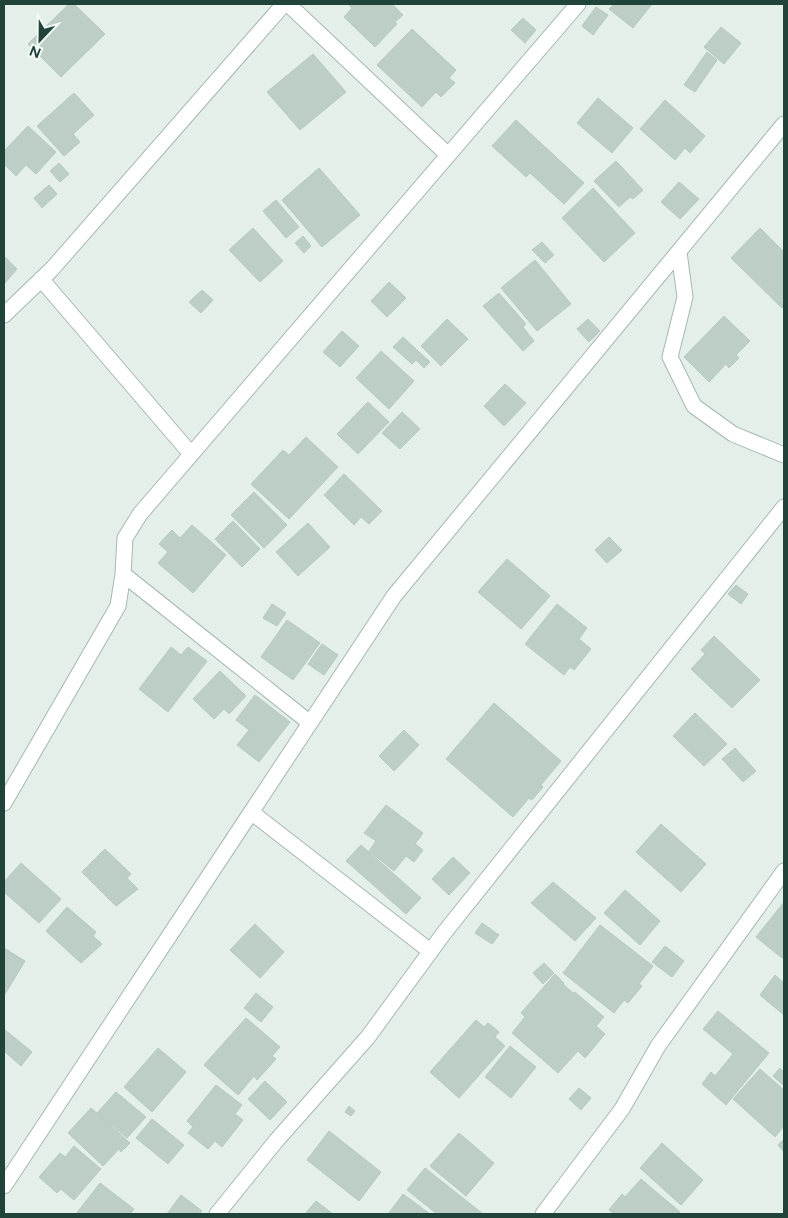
<svg xmlns="http://www.w3.org/2000/svg" width="788" height="1218" viewBox="0 0 788 1218" font-family="Figtree,sans-serif">
  <rect width="100%" height="100%" fill="#e4efea"/>
  <path fill="#bccec5" stroke="#b5cac0" d="M69,4h5l31,30 -44,43 -33,-33z
    M348,4h44l11,11 -8,7 2,2 -22,23 -31,-30 8,-9z
    M614,4h38l-19,24 -24,-19z
    M596,7l12,8 -15,20 -11,-9z
    M523,18l13,12 -11,13 -14,-13z
    M721,27l20,16 -17,21 -20,-17z
    M412,29l44,41 -7,8 6,5 -14,14 -5,-5 -14,15 -45,-42z
    M707,52l10,8 -22,32 -11,-7z
    M313,54l33,38 -46,38 -33,-38z
    M74,93l20,22 -21,19 7,8 -16,14 -27,-30z
    M598,98l35,30 -21,25 -35,-30z
    M665,100l40,36 -15,17 -5,-5 -10,12 -35,-31z
    M516,120l68,63 -20,21 -34,-31 -4,4 -34,-31z
    M28,126l28,26 -20,22 -10,-9 -10,11 -12,-12v-13z
    M616,161l27,29 -10,9 -3,-2 -11,10 -25,-26z
    M59,163l10,11 -9,8 -10,-11z
    M319,168l41,47 -38,32 -40,-47z
    M679,182l20,17 -19,20 -19,-17z
    M49,185l8,9 -15,14 -8,-10z
    M593,188l42,45 -31,29 -42,-44z
    M276,200l23,27 -13,11 -23,-27z
    M253,228l30,33 -23,21 -31,-32z
    M760,228l24,24v54l-2,2 -51,-50z
    M303,236l8,10 -7,7 -9,-10z
    M542,242l12,13 -9,8 -13,-13z
    M4,256l13,13 -13,15z
    M535,260l36,44 -34,27 -36,-43z
    M389,282l17,16 -19,19 -16,-16z
    M202,290l11,10 -12,13 -12,-11z
    M499,293l27,31 -3,3 11,14 -11,10 -40,-45z
    M724,316l26,25 -14,14 3,3 -10,10 -3,-4 -17,18 -25,-25z
    M447,319l21,20 -27,27 -20,-20z
    M588,319l12,12 -11,11 -12,-13z
    M342,331l17,15 -19,21 -17,-15z
    M403,337l27,25 -6,6 -8,-8 -4,4 -19,-17z
    M381,351l33,30 -25,28 -33,-31z
    M505,384l21,19 -22,23 -20,-20z
    M368,402l21,20 -31,32 -21,-20z
    M402,412l18,17 -20,20 -18,-16z
    M306,437l32,30 -49,52 -38,-35 32,-34 6,5z
    M344,474l38,37 -13,13 -8,-7 -7,8 -30,-30z
    M254,492l33,33 -23,23 -33,-33z
    M233,521l27,28 -18,18 -27,-28z
    M308,523l22,24 -32,29 -22,-24z
    M192,525l34,30 -33,38 -35,-30 10,-11 -9,-8 13,-14 8,8z
    M609,537l13,13 -15,13 -12,-13z
    M507,559l43,37 -29,33 -43,-37z
    M736,585l12,9 -7,10 -13,-10z
    M272,604l14,9 -9,13 -14,-8z
    M557,604l30,24 -8,11 12,10 -17,21 -4,-3 -6,8 -39,-31z
    M287,620l33,23 -27,37 -32,-23z
    M714,636l46,44 -28,28 -41,-39 14,-15 -4,-4z
    M322,644l16,11 -14,20 -16,-11z
    M171,647l10,8 7,-8 19,14 -39,51 -29,-23z
    M220,671l26,25 -17,18 -5,-5 -10,10 -21,-20z
    M255,695l35,27 -31,40 -22,-17 12,-15 -13,-10z
    M494,703l67,58 -20,24 2,2 -11,13 -3,-2 -16,19 -67,-58z
    M695,713l32,31 -23,22 -31,-30z
    M404,730l15,15 -25,26 -15,-15z
    M735,748l21,23 -13,11 -21,-23z
    M386,805l37,28 -8,11 8,6 -9,12 -8,-6 -12,15 -25,-20 7,-10 -12,-8z
    M661,824l45,40 -25,28 -45,-40z
    M361,845l60,53 -15,16 -60,-53z
    M105,849l26,25 -4,4 11,11 -22,17 -34,-34z
    M453,857l17,16 -21,22 -17,-16z
    M21,863l40,36 -22,24 -35,-31v-10z
    M553,882l43,36 -21,23 -44,-38z
    M625,890l35,31 -20,24 -36,-32z
    M784,902v53l-2,3 -26,-21z
    M67,907l29,25 -3,4 9,8 -21,19 -35,-32z
    M482,923l17,12 -7,9 -17,-11z
    M255,924l29,28 -24,26 -30,-28z
    M600,925l53,41 -14,18 3,2 -14,17 -4,-3 -10,13 -51,-40z
    M665,946l19,15 -12,16 -20,-15z
    M4,948l21,13 -20,33 -1,-1z
    M544,963l10,10 -11,11 -10,-11z
    M555,974l9,9 -1,1 10,9 2,-1 29,25 -8,9 9,8 -20,24 -7,-7 -20,22 -46,-40 13,-16 -4,-4z
    M775,975l9,8v32l-24,-20z
    M256,993l17,14 -12,15 -17,-14z
    M718,1011l51,42 -43,52 -24,-21 9,-12 4,4 18,-22 -30,-25z
    M246,1018l34,29 -8,9 4,3 -19,21 -3,-4 -16,19 -34,-30z
    M476,1020l8,7 4,-4 11,9 -4,5 10,9 -46,52 -29,-26z
    M4,1029l28,23 -11,14 -17,-15z
    M510,1046l26,21 -25,31 -26,-21z
    M158,1048l28,24 -34,40 -28,-25z
    M780,1068l4,4v14l-11,-10z
    M760,1069l24,21v36l-9,11 -42,-38z
    M265,1081l22,21 -17,18 -22,-21z
    M216,1085l26,20 -7,9 8,6 -21,27 -7,-6 -7,8 -20,-16 5,-6 -6,-6z
    M579,1088l12,10 -10,12 -12,-11z
    M116,1092l30,25 -19,21 -30,-25z
    M349,1106l6,5 -4,5 -6,-4z
    M91,1108l39,35 -9,9 -2,-3 -16,17 -35,-33z
    M152,1119l32,26 -16,19 -32,-26z
    M329,1131l52,41 -22,29 -52,-41z
    M459,1133l35,30 -28,33 -36,-30z
    M784,1139v13l-6,-7z
    M662,1143l41,37 -22,25 -41,-37z
    M74,1146l27,23 -27,31 -13,-11 -4,4 -18,-16 21,-24 5,4z
    M425,1168l58,46h-46l-30,-24z
    M641,1179l39,33 -2,2h-64l-5,-4 13,-16 3,3z
    M100,1183l34,26 -4,5h-54z
    M403,1194l27,20h-42z
    M181,1195l21,16 -3,3h-32z
    M316,1201l17,13h-28z"/>
  <g fill="none" stroke-linecap="round" stroke-linejoin="round">
    <defs>
      <path id="minor" d="M288,4l160,151
        M679,252l6,45 -15,60 24,49 39,28 51,21
        M41,279l150,175
        M4,315l48,-46 232,-265
        M123,574l187,149
        M4,803l114,-197 5,-32 2,-36 15,-24 438,-510
        M251,812l179,139
        M4,1186l390,-590 390,-472
        M217,1214l59,-73 92,-104 76,-104 340,-426
        M543,1214l79,-105 36,-63 126,-175"/>
    </defs>
    <use href="#minor" stroke="#a5b8b1" stroke-width="17"/>
    <use href="#minor" stroke="#fff" stroke-width="15"/>
  </g>
  <rect width="788" height="1218" fill="none" stroke="#204439" stroke-width="10"/>
  <g transform="translate(40 40) rotate(202)" stroke="#f5fbf8" stroke-width="4" paint-order="stroke">
  <path d="M0-4L9 19L0 12L-9 19Z" fill="#204439"/>
  <text y="-8" font-size="14" font-weight="bold" text-anchor="middle" fill="#204439">N</text>
  </g>
</svg>
